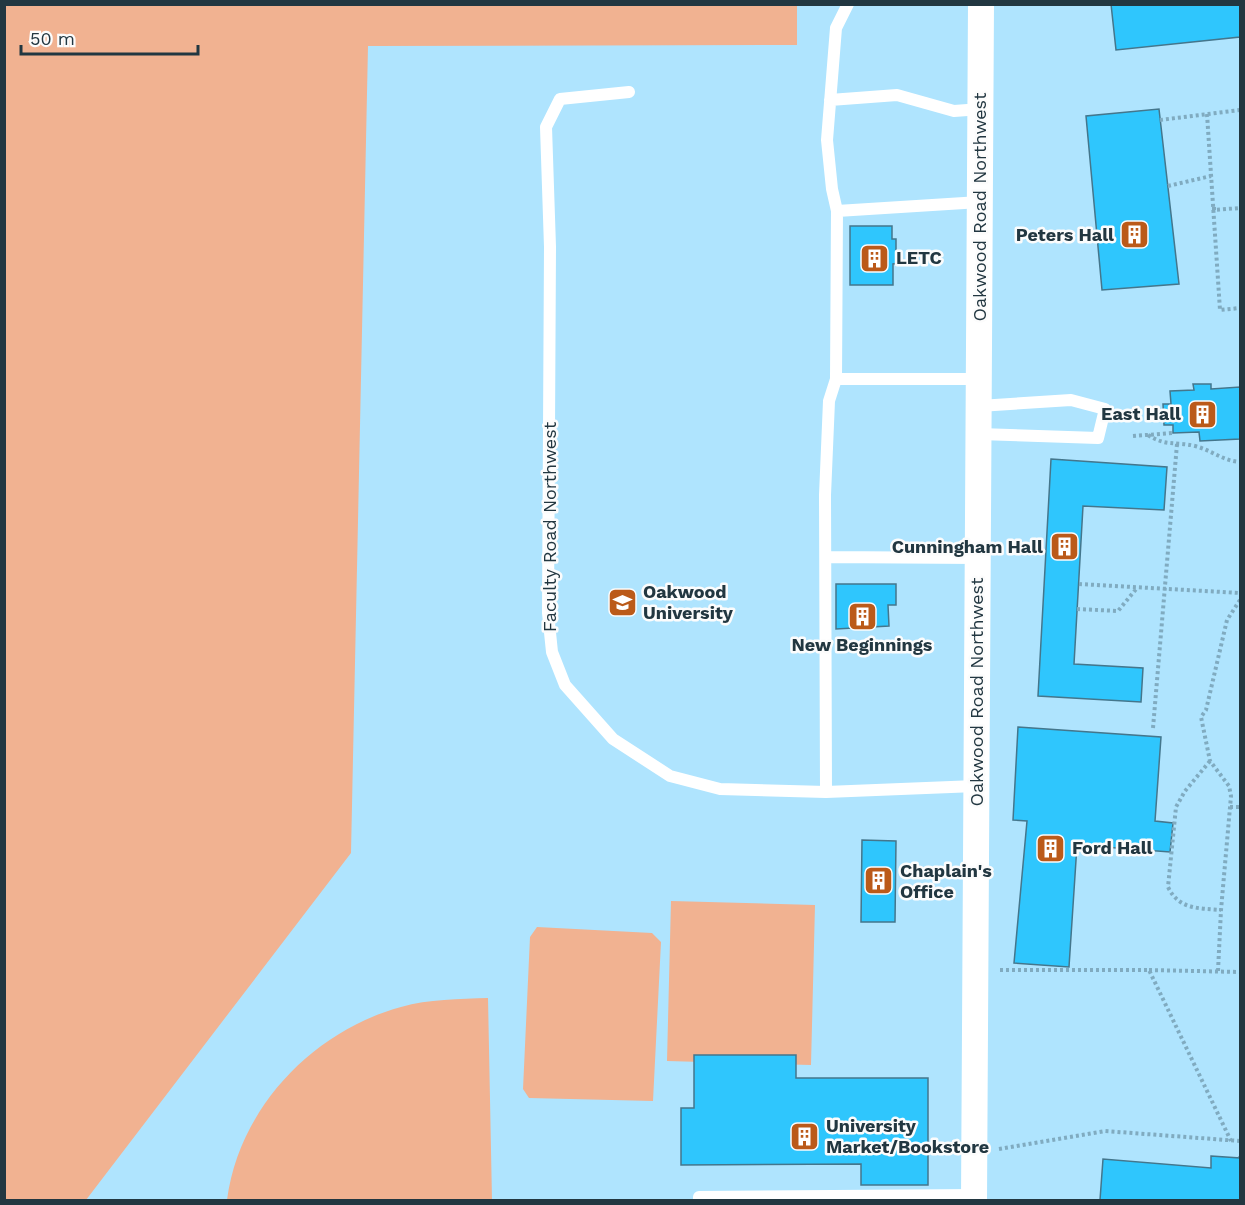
<svg xmlns="http://www.w3.org/2000/svg" width="1245" height="1205" viewBox="0 0 1245 1205" font-family="'Work Sans',sans-serif">
  <rect width="100%" height="100%" fill="#afe4fe"/>
  <path fill="#f1b291" d="M5,4l792,1v40l-429,1 -17,807 -265,347h-81z
    M671,901l144,4 -4,160 -144,-4z
    M537,927l115,6 9,9 -8,159 -124,-3 -6,-9 7,-152z
    M488,998l4,202h-265c12,-92 86,-169 174,-193 28,-8 58,-8 87,-9z"/>
  <path fill="#2fc6fd" stroke="#44768c" stroke-width="1.5" d="M1111,4h129v33l-124,13z
    M1159,109l20,175 -77,6 -16,-174z
    M850,226h42v13h4v15h3v9l-6,1v21h-43z
    M1193,384h18v5l29,-2v52l-40,2 -1,-9 -26,1v-8h-9l-1,-21h8l-1,-13 24,-1z
    M1051,459l116,8 -3,43 -81,-4 -9,158 69,4 -2,34 -103,-6z
    M836,584h60v21h-8l1,21 -53,3z
    M1018,727l143,10 -6,84 18,2 -3,29 -93,-7 -8,122 -55,-4 13,-142 -14,-1z
    M862,840l34,1 -1,81h-34z
    M694,1055h102v23h132v107h-67v-21l-180,1v-57h13z
    M1211,1156l29,2v42h-140l3,-41 108,9z"/>
  <g fill="none" stroke-linecap="round" stroke-linejoin="round">
    <path stroke="#80abc0" stroke-width="4" stroke-dasharray="3 3" stroke-linecap="butt" d="M1207,114l13,196 20,-2
      M1160,120l80,-10
      M1168,186l43,-10
      M1214,207v3l26,-2
      M1148,435c19,12 26,6 47,11 16,4 28,15 45,16
      M1133,436l40,-3
      M1079,584l161,9
      M1077,609l41,2 19,-23
      M1153,728l24,-284
      M1210,761l-25,30 -9,16 -8,80c11,23 31,21 53,23
      M1230,807h10
      M1000,970h149l82,171
      M1149,970l91,2
      M1218,971l3,-61 10,-114 -2,-10 -19,-25 -9,-44 5,-7 21,-90 13,-20
      M999,1149l106,-18 135,10
      M1240,1157v-1"/>
    <path stroke="#fff" stroke-width="12" d="M629,92l-69,7 -14,28 4,120 -2,366 4,39 13,33 48,54 57,37 50,13 106,3 150,-6
      M830,100l67,-5 57,16 27,-2
      M837,211l143,-9
      M836,379h143
      M979,406l92,-6 34,9 -7,29 -119,-4
      M826,557l152,1
      M826,792l-1,-297 4,-94 7,-22 1,-168 -5,-22 -5,-49 9,-112 12,-24
      M699,1200v-3l275,-2"/>
    <path stroke="#fff" stroke-width="26" d="M974,1200l7,-1196"/>
  </g>
  <defs>
    <symbol id="building-square" viewBox="-11 -11 22 22"><rect x="-9" y="-9" width="18" height="18" rx="4" fill="#bb5a19" stroke="#fcfcfc"/><path d="M-4-6H4V6H1V3H-1V6H-4ZM-2.5-4.3h1.7v1.8h-1.7ZM.8-4.3h1.7v1.8H.8ZM-2.5-1h1.7V.8h-1.7ZM.8-1h1.7V.8H.8Z" fill="#fff"/></symbol>
    <symbol id="university-square" viewBox="-11 -11 22 22"><rect x="-9" y="-9" width="18" height="18" rx="4" fill="#bb5a19" stroke="#fcfcfc"/><path d="M0-5L7-2L0 1L-7-2ZM-4 1L0 2.5L4 1V4Q0 6-4 4Z" fill="#fff"/></symbol>
  </defs>
  <g fill-rule="evenodd">
    <use href="#building-square" x="1118" y="218" width="33" height="33"/>
    <use href="#building-square" x="858" y="242" width="33" height="33"/>
    <use href="#building-square" x="1186" y="398" width="33" height="33"/>
    <use href="#building-square" x="1048" y="530" width="33" height="33"/>
    <use href="#university-square" x="606" y="586" width="33" height="33"/>
    <use href="#building-square" x="846" y="600" width="33" height="33"/>
    <use href="#building-square" x="1034" y="832" width="33" height="33"/>
    <use href="#building-square" x="862" y="864" width="33" height="33"/>
    <use href="#building-square" x="788" y="1120" width="33" height="33"/>
  </g>
  <g text-anchor="middle" stroke-width="5" stroke-linejoin="round" paint-order="stroke">
    <g font-size="18" fill="#223741" stroke="#fcfcfc">
      <text transform="translate(980 207) rotate(-90)" y="6">Oakwood Road Northwest</text>
      <text transform="translate(550 527) rotate(-90)" y="6">Faculty Road Northwest</text>
      <text transform="translate(977 692) rotate(-90)" y="6">Oakwood Road Northwest</text>
    </g>
    <g font-size="18" font-weight="bold" fill="#223741" stroke="#fcfcfc" text-anchor="start">
      <text x="1114" y="241" text-anchor="end">Peters Hall</text>
      <text x="896" y="264">LETC</text>
      <text x="1181" y="420" text-anchor="end">East Hall</text>
      <text x="1043" y="553" text-anchor="end">Cunningham Hall</text>
      <text x="643" y="598">Oakwood<tspan x="643" dy="21">University</tspan></text>
      <text x="862" y="651" text-anchor="middle">New Beginnings</text>
      <text x="1072" y="854">Ford Hall</text>
      <text x="900" y="877">Chaplain's<tspan x="900" dy="21">Office</tspan></text>
      <text x="826" y="1132">University<tspan x="826" dy="21">Market/Bookstore</tspan></text>
    </g>
  </g>
  <rect width="1245" height="1205" fill="none" stroke="#223741" stroke-width="12"/>
  <path d="M21 45v9h177v-9" fill="none" stroke="#223741" stroke-width="3"/>
  <text x="30" y="45" font-size="18" fill="#223741" stroke="#fcfcfc" stroke-width="4.5" paint-order="stroke">50 m</text>
</svg>
